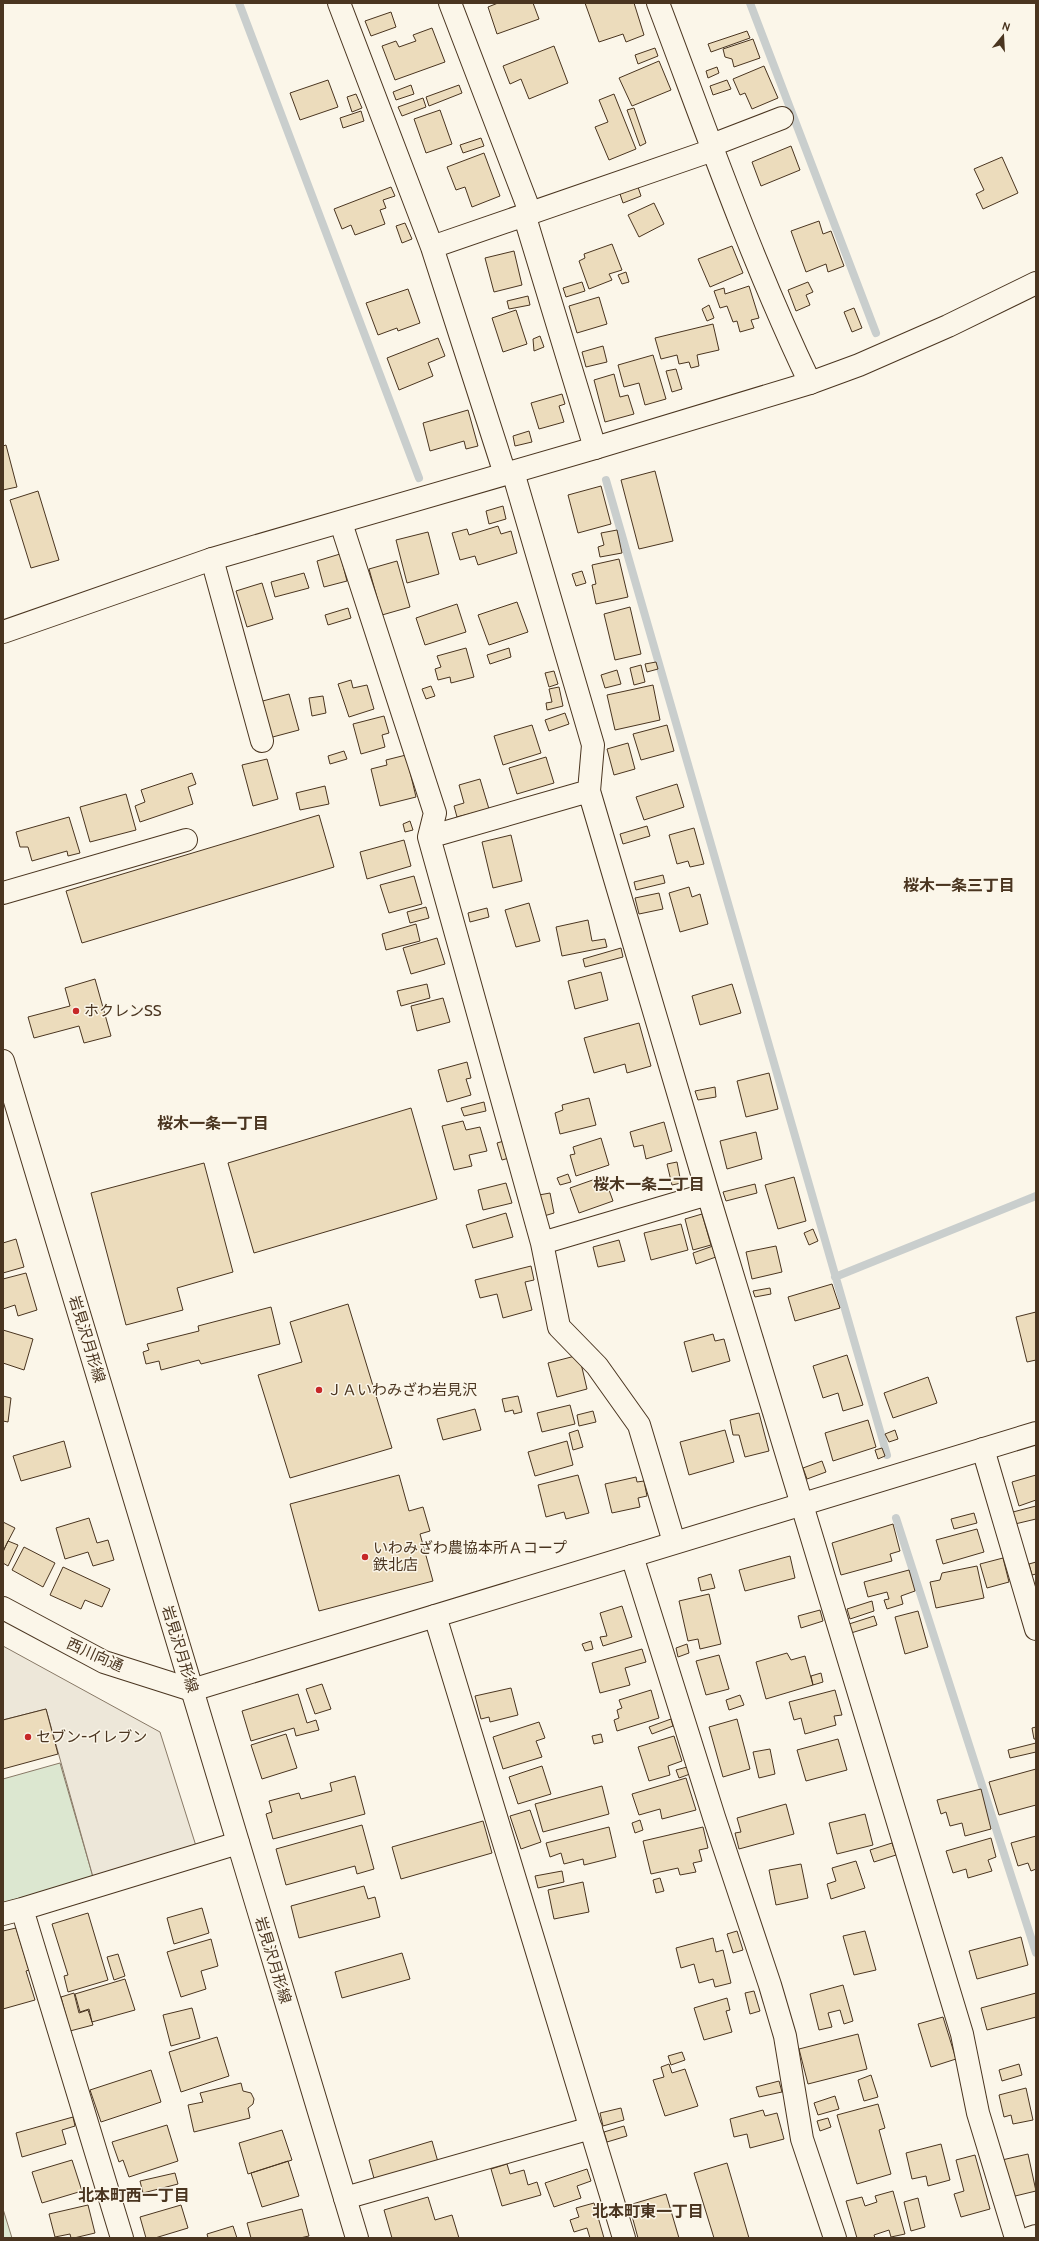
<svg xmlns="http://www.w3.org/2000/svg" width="1039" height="2241" viewBox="0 0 1039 2241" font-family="Cabin,'Noto Sans JP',sans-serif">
  <rect width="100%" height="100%" fill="#fbf6e9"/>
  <path fill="#dce7d0" stroke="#887966" d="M60,1763l33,114 -90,26v-124z
    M3,2209l9,29h-9z"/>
  <path fill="#ede7d9" stroke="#887966" d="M3,1646l157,86 36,114 -103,31 -47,-168 -43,11z"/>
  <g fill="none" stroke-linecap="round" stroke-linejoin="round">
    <path stroke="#c9cecd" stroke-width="8" d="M239,3l180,475
      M750,3l126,330
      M606,480l281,975
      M835,1277l201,-81
      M896,1518l140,435"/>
  </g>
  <path fill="#ecdcbc" stroke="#4a3520" d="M498,3h35l6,16 -42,15 -9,-27z
    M585,3h49l10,32 -18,7 -3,-8 -24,8z
    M391,12l5,15 -25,9 -6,-15z
    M432,28l13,34 -50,18 -13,-34 14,-5 3,6 17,-6 -3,-6z
    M747,31l3,7 -39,14 -3,-8z
    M753,39l7,19 -26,9 -2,-8 -7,-2 -2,-8z
    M554,46l14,37 -39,16 -8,-20 -11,5 -7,-18z
    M655,48l3,8 -20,8 -3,-9z
    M659,61l12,29 -39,16 -13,-28z
    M764,66l14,32 -26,11 -7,-16 -5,2 -7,-16z
    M717,67l2,6 -11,5 -2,-7z
    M328,80l10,27 -38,13 -10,-27z
    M727,80l4,9 -18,6 -3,-9z
    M411,85l3,9 -18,6 -3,-8z
    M459,85l3,8 -33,13 -3,-9z
    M356,94l6,14 -10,4 -5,-15z
    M614,94l22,55 -27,11 -14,-33 13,-5 -9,-22z
    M423,98l3,9 -24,9 -4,-9z
    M634,108l12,35 -6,3 -13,-36z
    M440,110l12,34 -26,9 -12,-34z
    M361,111l3,10 -21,7 -3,-10z
    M481,138l3,8 -21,7 -3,-8z
    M791,146l9,24 -39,16 -9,-24z
    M484,153l16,43 -28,11 -7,-20 -9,3 -9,-23z
    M1002,157l16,36 -35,16 -7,-15 8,-4 -10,-21z
    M391,187l4,9 -12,4 3,8 -6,2 5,14 -30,11 -4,-10 -9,4 -8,-20z
    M638,187l3,9 -18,7 -3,-9z
    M654,203l10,21 -25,13 -11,-22z
    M819,221l4,13 8,-3 13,35 -16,6 -2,-8 -20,8 -15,-41z
    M405,223l7,16 -10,4 -6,-17z
    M612,244l10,26 -13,4 3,6 -23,9 -10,-28 6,-3 -1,-4z
    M732,246l11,27 -33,14 -12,-28z
    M514,251l8,34 -28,7 -9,-34z
    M626,272l3,10 -7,2 -4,-9z
    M582,282l3,9 -19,6 -3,-9z
    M808,282l5,10 -7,3 4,10 -14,6 -8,-21z
    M749,286l10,32 -8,2 3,8 -14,4 -3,-11 -4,1 -6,-16 -7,2 -6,-17 10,-3 1,6z
    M408,289l12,34 -22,8 -1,-3 -19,7 -12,-32z
    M528,296l2,9 -21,4 -2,-8z
    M599,297l8,27 -30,9 -8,-27z
    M709,305l5,13 -7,3 -5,-12z
    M854,308l8,20 -10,4 -8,-20z
    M516,310l11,34 -24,8 -11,-34z
    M713,324l6,26 -22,5 2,11 -8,2 -2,-6 -10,2 -2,-9 -16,4 -6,-21z
    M540,336l4,11 -10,4 -1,-12z
    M438,338l7,18 -17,7 5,13 -34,14 -12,-32z
    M603,346l4,16 -21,5 -4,-15z
    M653,355l13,44 -21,6 -6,-22 -15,4 -6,-22z
    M676,369l6,20 -10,3 -6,-21z
    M614,374l6,23 8,-2 6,19 -29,8 -11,-42z
    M562,394l3,10 -6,2 5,16 -25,7 -8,-26z
    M468,410l10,36 -12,3 -2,-8 -34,10 -7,-28z
    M529,431l3,11 -17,4 -2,-10z
    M6,445l11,42 -14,3v-44z
    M655,471l18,70 -34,8 -18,-69z
    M601,486l10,38 -33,9 -10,-38z
    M38,491l21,69 -28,8 -21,-68z
    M503,506l3,13 -17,5 -3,-13z
    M498,526l3,8 10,-3 6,22 -39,12 -3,-9 -15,4 -8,-27 15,-4 2,6z
    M617,530l5,23 -22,4 -2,-10 6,-2 -3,-12z
    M428,532l11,42 -32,9 -11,-43z
    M340,554l7,27 -23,6 -7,-26z
    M619,559l9,38 -32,7 -4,-19 4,-1 -4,-19z
    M397,561l13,46 -28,8 -13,-46z
    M582,571l4,12 -10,3 -4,-12z
    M304,573l5,15 -34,9 -4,-15z
    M262,583l11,36 -26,8 -11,-36z
    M517,602l11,30 -39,13 -11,-30z
    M457,604l9,28 -41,13 -9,-27z
    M630,607l11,47 -26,6 -11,-46z
    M348,608l3,10 -23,7 -3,-10z
    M466,648l8,29 -23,6 -1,-6 -12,3 -3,-11 6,-2 -4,-11z
    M509,648l2,9 -21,7 -3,-9z
    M656,662l2,7 -11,3 -2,-8z
    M641,665l4,17 -11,3 -4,-17z
    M617,670l4,14 -16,4 -4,-13z
    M554,671l4,13 -9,3 -4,-14z
    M351,680l2,8 14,-3 7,24 -25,8 -11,-33z
    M653,685l7,35 -45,10 -8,-35z
    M431,686l4,10 -9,3 -4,-10z
    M559,687l4,19 -16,4 -1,-7 6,-1 -3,-13z
    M289,694l10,36 -30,8 -10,-36z
    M323,696l3,17 -14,3 -3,-18z
    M565,713l4,11 -20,7 -4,-11z
    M384,716l5,17 -7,2 3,12 -24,7 -8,-30z
    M532,725l9,28 -38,12 -9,-29z
    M667,725l7,26 -33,9 -8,-26z
    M628,743l7,26 -21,6 -7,-26z
    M344,751l3,8 -17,5 -2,-8z
    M406,755l10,42 -36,9 -9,-37 16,-4 -1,-5z
    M546,757l8,26 -37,11 -8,-26z
    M267,759l11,40 -25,7 -11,-41z
    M192,773l4,11 -8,3 5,17 -53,18 -5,-16 10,-4 -4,-12z
    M480,779l9,30 -32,8 -3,-11 10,-3 -5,-18z
    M677,784l7,23 -40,13 -8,-23z
    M325,786l4,18 -29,6 -4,-17z
    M126,794l10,36 -46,12 -10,-35z
    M319,815l15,52 -252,76 -16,-52z
    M69,817l11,36 -12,3 -1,-5 -35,10 -4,-14h-8l-4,-15z
    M410,821l3,9 -8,2 -2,-8z
    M647,826l3,10 -27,8 -3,-10z
    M694,828l10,36 -14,3 -2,-6 -11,3 -8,-29z
    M511,835l11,46 -29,7 -11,-46z
    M404,840l7,26 -44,13 -7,-27z
    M663,875l2,8 -29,7 -2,-8z
    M414,876l8,28 -33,9 -9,-28z
    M689,887l3,10 8,-3 8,30 -28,8 -11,-39z
    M659,893l4,16 -24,5 -4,-16z
    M529,903l11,38 -24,6 -11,-37z
    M426,907l3,11 -19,5 -3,-11z
    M487,908l2,9 -19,5 -2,-9z
    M588,920l4,21 13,-2 2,8 -45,9 -6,-29z
    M416,924l4,17 -34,9 -4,-16z
    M437,938l8,26 -34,10 -8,-26z
    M621,948l2,9 -38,10 -2,-8z
    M601,972l7,28 -33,9 -7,-28z
    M95,979l16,57 -27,7 -5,-17 -45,12 -6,-21 42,-11 -5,-18z
    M427,984l3,14 -29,8 -4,-15z
    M732,984l9,29 -41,12 -8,-29z
    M443,998l7,24 -33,9 -6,-25z
    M639,1023l12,43 -24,7 -2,-9 -31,9 -10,-35z
    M467,1062l4,16 -5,1 5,16 -24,7 -9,-32z
    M769,1073l9,36 -32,8 -9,-36z
    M715,1087l1,10 -18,3 -3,-9z
    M589,1098l7,27 -36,9 -5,-21 8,-3 -1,-5z
    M484,1102l2,9 -22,5 -3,-8z
    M411,1108l26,91 -183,54 -26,-90z
    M463,1121l3,9 14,-3 7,24 -18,4 3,11 -18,4 -12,-44z
    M664,1122l8,29 -26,8 -3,-14 -9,2 -4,-15z
    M756,1132l6,27 -35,10 -7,-28z
    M601,1138l8,27 -33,11 -6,-21 5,-1 -2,-7z
    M504,1141l5,17 -7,2 -5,-17z
    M677,1162l4,21 -9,2 -5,-21z
    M204,1163l29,109 -56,16 6,22 -57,15 -35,-132z
    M568,1174l3,8 -11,3 -3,-7z
    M604,1176l9,25 -34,12 -9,-25z
    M794,1177l12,44 -28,8 -13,-44z
    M506,1183l6,20 -29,7 -5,-20z
    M755,1184l2,9 -31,8 -3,-9z
    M550,1193l4,20 -10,3 -5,-21z
    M506,1213l7,24 -40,11 -7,-23z
    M702,1214l9,31 -18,5 -8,-31z
    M681,1224l7,26 -37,10 -7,-27z
    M813,1229l5,12 -9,4 -5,-12z
    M16,1239l8,28 -21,6v-30z
    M619,1240l6,21 -27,6 -5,-20z
    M713,1246l3,11 -20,7 -3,-11z
    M776,1246l6,26 -30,7 -6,-27z
    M531,1266l3,14 -9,2 7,28 -29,8 -6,-24 -17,4 -5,-18z
    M26,1273l11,37 -19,6 -3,-11 -12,4v-30z
    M832,1284l8,24 -45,13 -7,-24z
    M770,1288l1,6 -16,3 -2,-6z
    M348,1304l44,144 -102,30 -32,-103 44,-13 -12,-40z
    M271,1307l9,37 -79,20 -2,-4 -38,10 -2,-9 -13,3 -3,-12 6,-2 -2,-6 52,-13 -1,-5z
    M1036,1312v48l-9,2 -11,-45z
    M3,1330l30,9 -9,31 -21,-7z
    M713,1334l2,7 9,-2 6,22 -38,11 -8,-30z
    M579,1355l8,34 -30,8 -9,-34z
    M847,1355l16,50 -20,6 -5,-18 -15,5 -10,-32z
    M928,1377l9,26 -44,15 -9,-25z
    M3,1396l8,2 -3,24 -5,-1z
    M518,1396l4,16 -8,2 -1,-4 -8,2 -3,-13z
    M570,1405l5,19 -33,8 -5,-19z
    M475,1409l6,21 -38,10 -6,-21z
    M593,1411l3,11 -17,4 -2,-11z
    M759,1413l10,38 -24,6 -6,-22h-6l-3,-15z
    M868,1420l8,27 -43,14 -8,-28z
    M578,1430l5,17 -10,3 -4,-17z
    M725,1430l9,32 -45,13 -9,-33z
    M895,1430l3,9 -9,3 -4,-8z
    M64,1441l7,26 -50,14 -8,-25z
    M567,1441l6,24 -38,11 -7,-24z
    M882,1448l3,8 -7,3 -3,-9z
    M822,1461l4,11 -19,7 -4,-11z
    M399,1475l10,36 14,-4 7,24 -10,3 13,47 -114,30 -29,-107z
    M578,1475l11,38 -23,6 -2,-7 -18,5 -8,-32z
    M1036,1475v25l-17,6 -7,-24z
    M636,1477l1,5 7,-1 3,15 -9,2 2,9 -28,6 -7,-29z
    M1036,1506v13l-21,5 -2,-12z
    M974,1513l3,10 -23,6 -3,-10z
    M89,1518l8,25 11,-3 6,20 -21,6 -5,-14 -23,7 -9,-31z
    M3,1522l12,6 -12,23z
    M893,1524l7,27 -10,3 2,7 -51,14 -9,-32z
    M977,1529l7,23 -41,12 -7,-24z
    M8,1541l10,4 -10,21 -5,-3v-11z
    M24,1547l31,16 -12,24 -31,-17z
    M790,1556l5,22 -50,13 -6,-21z
    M1003,1558l6,24 -22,6 -7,-24z
    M1036,1562v12l-4,1 -3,-11z
    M977,1566l7,32 -48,10 -6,-26 10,-2 2,-7z
    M63,1567l47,22 -8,18 -17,-7 -4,9 -31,-14z
    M909,1570l6,21 -14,5 2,8 -16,5 -3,-9 5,-1 -2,-7 -19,5 -4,-15z
    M711,1574l4,14 -14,3 -3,-13z
    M709,1594l12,50 -21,5 -2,-10 -10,2 -9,-40z
    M872,1601l2,10 -24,8 -3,-10z
    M622,1606l10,31 -29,9 -3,-9 7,-1 -7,-23z
    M820,1610l3,11 -22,7 -3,-12z
    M918,1611l10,36 -23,7 -10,-37z
    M874,1616l3,9 -26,8 -2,-9z
    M591,1641l2,8 -8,2 -3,-7z
    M687,1644l2,9 -11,4 -2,-9z
    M642,1649l4,13 -21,6 5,17 -30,8 -8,-30z
    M787,1653l4,7 14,-4 8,29 -47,14 -10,-37z
    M719,1655l10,34 -23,6 -10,-34z
    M821,1673l2,9 -10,3 -2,-9z
    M322,1684l9,25 -16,5 -9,-25z
    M511,1688l7,27 -28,7 -1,-5 -8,2 -6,-23z
    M651,1690l8,28 -42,13 -3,-11 5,-2 -2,-8 5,-2 -3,-8z
    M835,1690l7,25 -8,1 2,9 -31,9 -4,-16 -7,2 -5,-18z
    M298,1694l9,29 9,-3 3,10 -23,6 -2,-8 -43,13 -9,-30z
    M740,1695l4,10 -15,5 -3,-10z
    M46,1709l12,45 -55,15v-49z
    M671,1719l2,7 -21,8 -3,-7z
    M737,1719l13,50 -27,8 -14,-50z
    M539,1722l6,16 -9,3 6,16 -39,12 -10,-32z
    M1036,1727v12h-2l-2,-11z
    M286,1734l11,34 -35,11 -11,-34z
    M601,1734l2,8 -9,2 -2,-8z
    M674,1736l8,25 -14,5 2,9 -21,6 -11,-34z
    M838,1739l9,31 -41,11 -9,-31z
    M1036,1743v9l-26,6 -2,-8z
    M770,1749l5,25 -16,4 -6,-26z
    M542,1766l9,28 -33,10 -9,-27z
    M687,1767l3,7 -11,4 -3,-8z
    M1036,1769v36l-37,10 -10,-33z
    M355,1776l10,38 -92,25 -7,-25 6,-2 -3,-11 30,-8 2,6 31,-8 -2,-8z
    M686,1778l10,32 -34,9 -2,-10 -21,6 -7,-21z
    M602,1786l7,28 -66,18 -8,-28z
    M981,1789l10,40 -26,7 -3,-13 -12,3 -4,-14 -5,2 -4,-14z
    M786,1804l8,30 -55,15 -4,-16 6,-1 -4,-14z
    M530,1810l11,32 -20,7 -11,-33z
    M865,1814l8,31 -36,9 -8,-31z
    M640,1820l3,10 -8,3 -3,-10z
    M483,1821l9,32 -91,26 -9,-32z
    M362,1825l12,44 -17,5 -2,-8 -69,19 -10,-36z
    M609,1827l7,30 -32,8 -1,-6 -19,5 -3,-11 -11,4 -4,-14z
    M703,1827l5,21 -9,2 3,11 -9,2 3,9 -16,3 -2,-7 -27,6 -8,-33z
    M1036,1836v33l-5,2 -3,-8 -10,3 -7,-23z
    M991,1838l5,19 -8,3 4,11 -24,7 -2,-9 -13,4 -7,-22z
    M892,1843l4,12 -22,7 -4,-12z
    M856,1861l9,27 -34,11 -4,-15 9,-3 -4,-13z
    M801,1864l7,34 -32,7 -7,-35z
    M562,1871l2,11 -26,6 -3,-12z
    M660,1878l4,13 -8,2 -3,-13z
    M583,1882l6,30 -35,7 -6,-29z
    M364,1886l4,13 7,-2 5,20 -81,21 -8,-32z
    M202,1908l7,25 -35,11 -7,-26z
    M88,1913l20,67 -40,12 -4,-16 4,-1 -16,-51z
    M16,1928l13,42 -3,1 9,29 -32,9v-78z
    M737,1931l6,19 -10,3 -6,-19z
    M865,1931l11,39 -22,5 -11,-39z
    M1021,1937l7,28 -51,14 -8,-28z
    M713,1938l3,14 7,-2 8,33 -16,4 -2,-8 -14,4 -5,-19 -13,4 -5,-20z
    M211,1939l7,27 -17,5 5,18 -25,8 -14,-45z
    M402,1953l8,26 -68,19 -7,-26z
    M118,1954l7,22 -11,4 -7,-23z
    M125,1979l10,31 -43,12 -3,-13 -9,3 -5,-18z
    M843,1985l10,36 -9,3 -4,-14 -12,3 4,14 -13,3 -9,-36z
    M754,1991l6,20 -10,3 -5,-21z
    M74,1993l5,20 9,-3 5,15 -23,6 -9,-34z
    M1036,1993v24l-49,13 -6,-22z
    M727,1998l3,12 -4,1 6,21 -28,8 -10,-32z
    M192,2008l8,30 -29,8 -8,-31z
    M943,2017l13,42 -25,8 -13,-43z
    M858,2034l9,35 -59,15 -9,-35z
    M217,2037l12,39 -48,16 -12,-40z
    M682,2052l3,8 -14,5 -3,-9z
    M669,2064l3,9 13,-4 13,37 -33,10 -12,-36 11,-3 -3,-10z
    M1019,2064l3,11 -20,6 -3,-11z
    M151,2070l10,32 -60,20 -11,-32z
    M871,2075l7,22 -14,4 -6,-21z
    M779,2081l3,11 -23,5 -3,-10z
    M241,2083l2,8 8,2 3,6 -1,5 -5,4 2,10 -56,14 -6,-27 15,-3 -3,-9z
    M1026,2088l7,32 -20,4 -2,-9 -7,2 -5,-22z
    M835,2096l4,13 -21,6 -4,-12z
    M878,2104l7,24 -6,2 12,44 -34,10 -20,-69z
    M621,2108l3,12 -21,6 -3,-13z
    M763,2110l2,6 12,-3 7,26 -34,9 -3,-14 -13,3 -4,-18z
    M73,2117l2,9 -13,4 4,14 -44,13 -6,-24z
    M828,2118l3,9 -11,4 -3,-10z
    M167,2125l11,36 -49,16 -6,-17 -4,2 -7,-20z
    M624,2126l3,10 -20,6 -3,-10z
    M282,2130l10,30 -44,14 -9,-31z
    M432,2141l6,21 -63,20 -6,-22z
    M941,2144l9,36 -22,6 -2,-10 -14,3 -6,-26z
    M1028,2154l8,37 -25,6 -9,-37z
    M975,2155l15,54 -29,8 -7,-23 10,-3 -8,-31z
    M72,2160l10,31 -40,12 -10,-31z
    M288,2161l11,35 -37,11 -11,-34z
    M727,2163l22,75h-35l-20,-65z
    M507,2164l3,10 14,-4 4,15 9,-3 4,13 -39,11 -11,-37z
    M587,2169l4,12 -14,5 4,12 -27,9 -9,-24z
    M175,2173l3,11 -35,9 -3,-12z
    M893,2191l12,43 -14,3 -2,-7 -15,5 1,3h-18l-11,-37 16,-4 3,9 12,-4 -2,-6z
    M666,2194l13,44h-41l-9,-33z
    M428,2197l7,23 17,-5 7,23h-67l-8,-28z
    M918,2198l7,29 -14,4 -7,-29z
    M594,2203l10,35h-14l-3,-10 -13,4 -4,-12 9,-3 -3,-9z
    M88,2205l7,28 -21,5h-3l-1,-4 -15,3 -6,-23z
    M181,2205l7,23 -33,10h-9l-6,-21z
    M302,2209l7,27 -9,2h-49l-4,-15z
    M233,2226l4,12h-29l-1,-4z"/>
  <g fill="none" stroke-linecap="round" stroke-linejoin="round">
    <defs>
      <path id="street" d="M339,3l93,244 73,227
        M450,3l80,209
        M658,3c48,127 93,257 152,380
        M712,145l70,-27
        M524,214l71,234
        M432,247l281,-97
        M341,523l94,290 -6,24 113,406 17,84 38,39 42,59 35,117
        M212,559l50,182
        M589,791l119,403 254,840 16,79 38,125
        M429,837l160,-46 4,-46 -80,-273
        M3,893l183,-53
        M542,1243l166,-49
        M983,1449l53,180
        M632,1556l82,261 56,168 15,51 17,103 33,99
        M435,1616l189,622
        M3,1914l19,-5
        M345,2198l246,-70
        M122,2238l-100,-329 216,-66"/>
      <path id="secondary" d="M3,632l209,-73 383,-111 215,-65 49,-18 89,-39 88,-43
        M3,1608l101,54 88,28 844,-257
        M1030,2238l6,-2"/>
      <path id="primary" d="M3,1061l354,1177"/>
    </defs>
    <use href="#street" stroke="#4a3520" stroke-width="24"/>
    <use href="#secondary" stroke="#4a3520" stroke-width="24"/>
    <use href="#primary" stroke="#4a3520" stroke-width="24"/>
    <use href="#street" stroke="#fbf6e9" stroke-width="22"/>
    <use href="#secondary" stroke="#fbf6e9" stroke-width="22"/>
    <use href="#primary" stroke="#fbf6e9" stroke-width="22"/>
  </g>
  <g fill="#c62828" stroke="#fbf6e9" stroke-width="1.5">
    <circle cx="76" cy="1011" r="4"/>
    <circle cx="319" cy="1390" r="4"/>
    <circle cx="365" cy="1557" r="4"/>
    <circle cx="28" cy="1737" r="4"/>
  </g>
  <g text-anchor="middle" stroke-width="3" stroke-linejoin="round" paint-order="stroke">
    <g font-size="15" fill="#4a3520" stroke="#fbf6e9" text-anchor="start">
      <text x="84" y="1016">ホクレンSS</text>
      <text x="327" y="1395">ＪＡいわみざわ岩見沢</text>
      <text x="373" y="1553">いわみざわ農協本所Ａコープ<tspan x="373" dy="17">鉄北店</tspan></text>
      <text x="36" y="1742">セブン-イレブン</text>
    </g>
    <g font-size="15" fill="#4a3520" stroke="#fbf6e9">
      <text transform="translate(87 1339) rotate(73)" y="5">岩見沢月形線</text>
      <text transform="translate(180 1649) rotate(73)" y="5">岩見沢月形線</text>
      <text transform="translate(95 1655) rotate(24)" y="5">西川向通</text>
      <text transform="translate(273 1960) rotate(73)" y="5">岩見沢月形線</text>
    </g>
    <g font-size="16" font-weight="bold" fill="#4a3520" stroke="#fbf6e9">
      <text x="959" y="891">桜木一条三丁目</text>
      <text x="213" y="1129">桜木一条一丁目</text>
      <text x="649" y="1190">桜木一条二丁目</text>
      <text x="134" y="2201">北本町西一丁目</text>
      <text x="648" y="2217">北本町東一丁目</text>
    </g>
  </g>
  <rect width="1039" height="2241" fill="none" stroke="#4a3520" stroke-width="8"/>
  <g transform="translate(1003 36) rotate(18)" stroke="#fbf6e9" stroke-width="3" paint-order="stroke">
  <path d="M0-3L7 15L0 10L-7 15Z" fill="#4a3520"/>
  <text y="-6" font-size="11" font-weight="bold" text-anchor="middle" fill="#4a3520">N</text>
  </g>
</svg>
